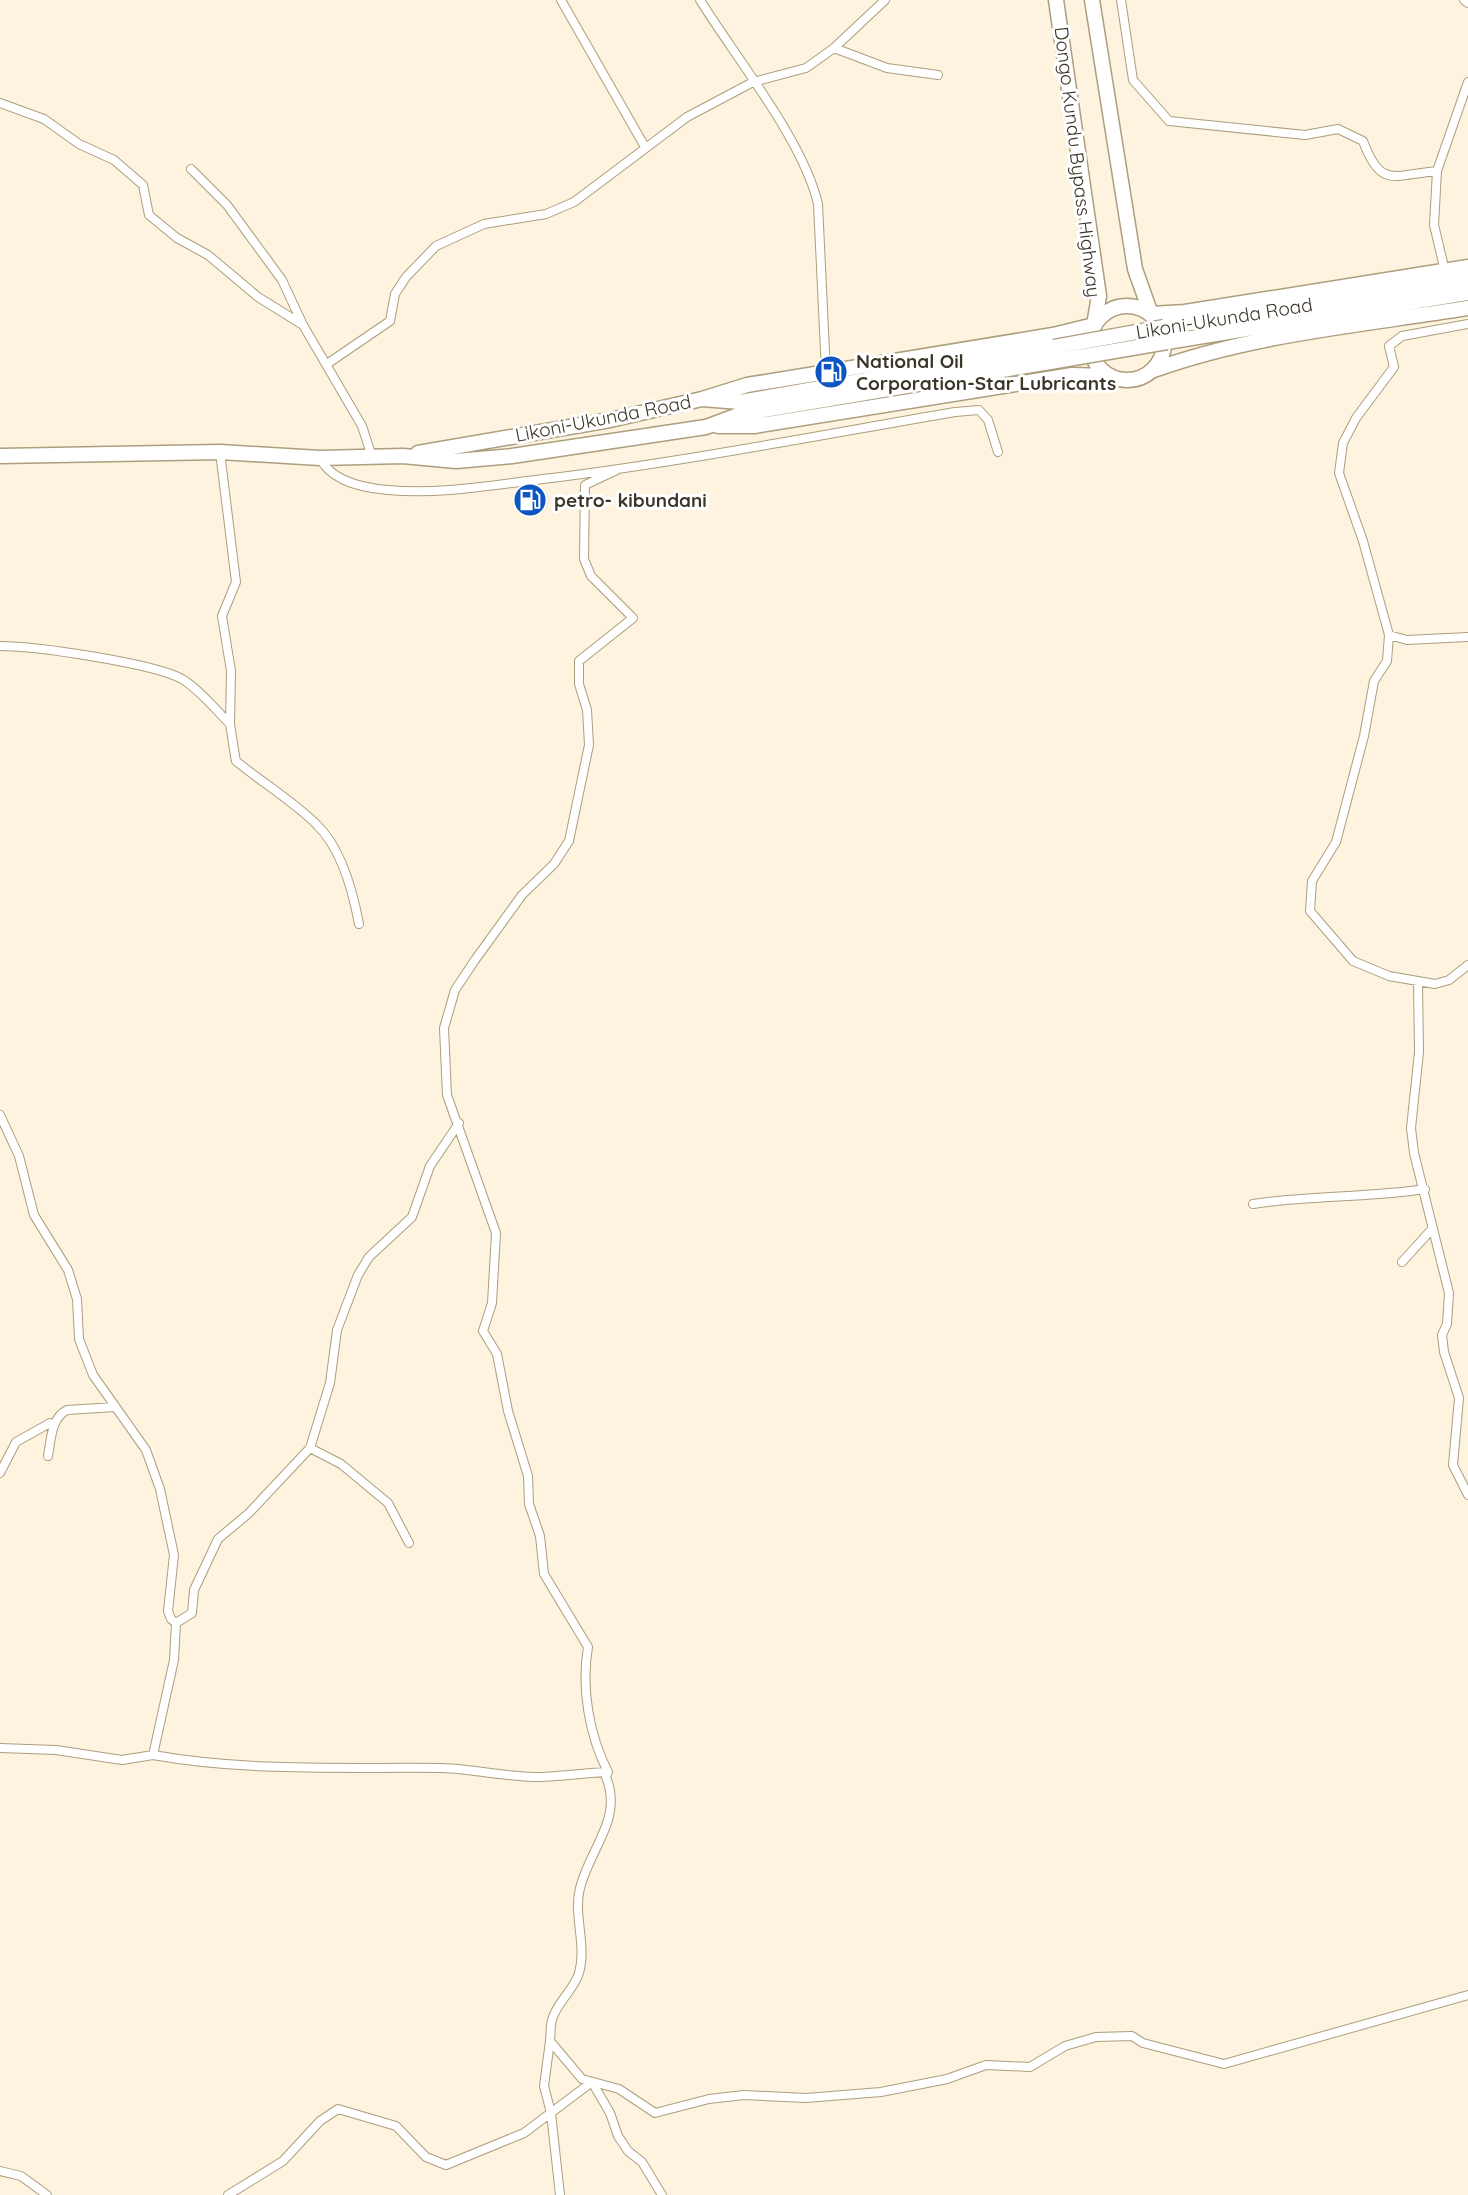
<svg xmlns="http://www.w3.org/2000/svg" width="1468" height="2195" viewBox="0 0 1468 2195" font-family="Quicksand,sans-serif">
  <rect width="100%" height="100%" fill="#fdf3de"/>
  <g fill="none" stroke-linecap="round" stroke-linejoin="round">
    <defs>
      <path id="minor" d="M561,0l84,147
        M700,0c36,58 103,140 118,204l8,168
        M1121,0l12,80 36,41 136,14 33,-6 25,12c18,48 30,34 74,30
        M1464,0l4,3
        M834,48l53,20 51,7
        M0,103l44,16 35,25 35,16 29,25 6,30 28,23 31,17 50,42 45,28
        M191,169l36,36 55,75 21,45 59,101 10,31
        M1445,271l-11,-46 3,-54 31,-89
        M1468,324l-66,12 -13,10 5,21 -38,51 -13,25 -4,30 24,68 26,94 -2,26 -13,20 -10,55 -28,106 -24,39 -2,30 43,50 36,15 46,8 14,-4 19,-15
        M327,364l63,-43 5,-27 11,-17 30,-31 48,-22 62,-10 28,-12 113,-85 66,-35 53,-14 28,-20 51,-48
        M220,452l16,130 -14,34 9,55 -1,53 5,32 1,5c24,20 61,43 81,64 25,24 36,67 42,99
        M320,458c11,23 44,30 68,32 55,5 109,-6 164,-12 135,-17 269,-43 403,-66l24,-2 9,10 10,32
        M617,470l-32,15 -1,74 7,17 42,42 -54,43v23l8,26 2,35 -20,96 -15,23 -32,31 -47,65 -20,30 -11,38 3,67 49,138 -4,70 -9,28 14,23 11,57 20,65 1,28 11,32 4,38 44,73c-7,41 1,88 20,125l-2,5c17,42 -15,69 -26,111 -7,27 7,57 -1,85 -5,17 -23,30 -27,47 -2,6 -1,15 -2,21l32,38 37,10 36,24 54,-14 35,-4 62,3 75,-6 66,-13 39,-14 44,2 35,-21 31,-9 36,-1 11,7 81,21 244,-69
        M1389,635l18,5 61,-3
        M0,646c35,0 153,17 182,33 17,10 34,31 48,45
        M1418,983l1,69 -8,76 3,25 35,140 -2,31 -5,11 2,17 15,46 -6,67 15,30
        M0,1115l19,41 15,59 34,55 9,29 2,40 14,36 53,75 14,39 14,66 -6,56 3,8 5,4 -2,37 -21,95c95,17 193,12 289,13 30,1 60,8 91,9 24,0 50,-4 75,-5
        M1253,1204c57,-9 114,-6 172,-15
        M1402,1262l30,-33
        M310,1448l20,-65 7,-53 21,-55 11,-18 43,-40 18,-51 29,-43
        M48,1456c3,-16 3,-38 19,-46l48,-3
        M0,1473l16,-31 34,-19 4,2
        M176,1623l16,-10 2,-23 24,-51 31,-26 61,-65 31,16 47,39 21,40
        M0,1748l56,2 66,10 31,-5
        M550,2041l-6,45 7,27 9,82
        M0,2171l21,5 26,19
        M228,2195l55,-34 37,-40 18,-12 58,17 30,31 20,8 78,-32 68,-51 18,31 8,23 10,15 14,11 20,33"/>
      <path id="trunk" d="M1092,0l43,269 16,45 34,-2 283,-45
        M1090 343a37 37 0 1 1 74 0a37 37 0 1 1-74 0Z
        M1164,327l304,-46
        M1167,342l301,-49
        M1151,371c101,-37 212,-46 317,-63
        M702,399l45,-14 306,-50 41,-10 5,-29 -43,-296
        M718,426h36l318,-51 37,1
        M418,453l192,-33 92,-21 38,3 314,-55
        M0,456l220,-4 100,6 83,-2 53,5 56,-5 194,-29 35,-13 315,-53"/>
    </defs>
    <use href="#minor" stroke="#ad9e7d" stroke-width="10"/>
    <use href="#trunk" stroke="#ad9e7d" stroke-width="17"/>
    <use href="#minor" stroke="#fff" stroke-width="8"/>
    <use href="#trunk" stroke="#fff" stroke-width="14"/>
    <defs>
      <path id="trunk-bridge" d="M1054,347l110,-20
        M1056,361l111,-19"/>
    </defs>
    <use href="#trunk-bridge" stroke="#ad9e7d" stroke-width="17" stroke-linecap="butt"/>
    <use href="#trunk-bridge" stroke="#fff" stroke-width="14"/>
  </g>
  <defs>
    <symbol id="fuel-disc" viewBox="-11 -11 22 22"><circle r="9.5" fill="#0d56c1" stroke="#fff"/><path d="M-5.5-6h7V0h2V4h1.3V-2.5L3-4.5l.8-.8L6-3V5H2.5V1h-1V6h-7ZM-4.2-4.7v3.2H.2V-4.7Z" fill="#fff"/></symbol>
  </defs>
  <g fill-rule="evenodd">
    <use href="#fuel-disc" x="812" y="353" width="38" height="38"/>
    <use href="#fuel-disc" x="511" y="481" width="38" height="38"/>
  </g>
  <g text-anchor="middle" stroke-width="6" stroke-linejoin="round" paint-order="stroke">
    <g font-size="19" fill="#3c3628" stroke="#fff">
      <text transform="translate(1078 162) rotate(83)" y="7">Dongo Kundu Bypass Highway</text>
      <text transform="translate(1224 318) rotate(-9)" y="7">Likoni-Ukunda Road</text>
      <text transform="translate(603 418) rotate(-11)" y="7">Likoni-Ukunda Road</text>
    </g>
    <g font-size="19" font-weight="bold" fill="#3c3628" stroke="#fff" text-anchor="start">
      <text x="856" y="368">National Oil<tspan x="856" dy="22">Corporation-Star Lubricants</tspan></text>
      <text x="554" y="507">petro- kibundani</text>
    </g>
  </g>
</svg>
